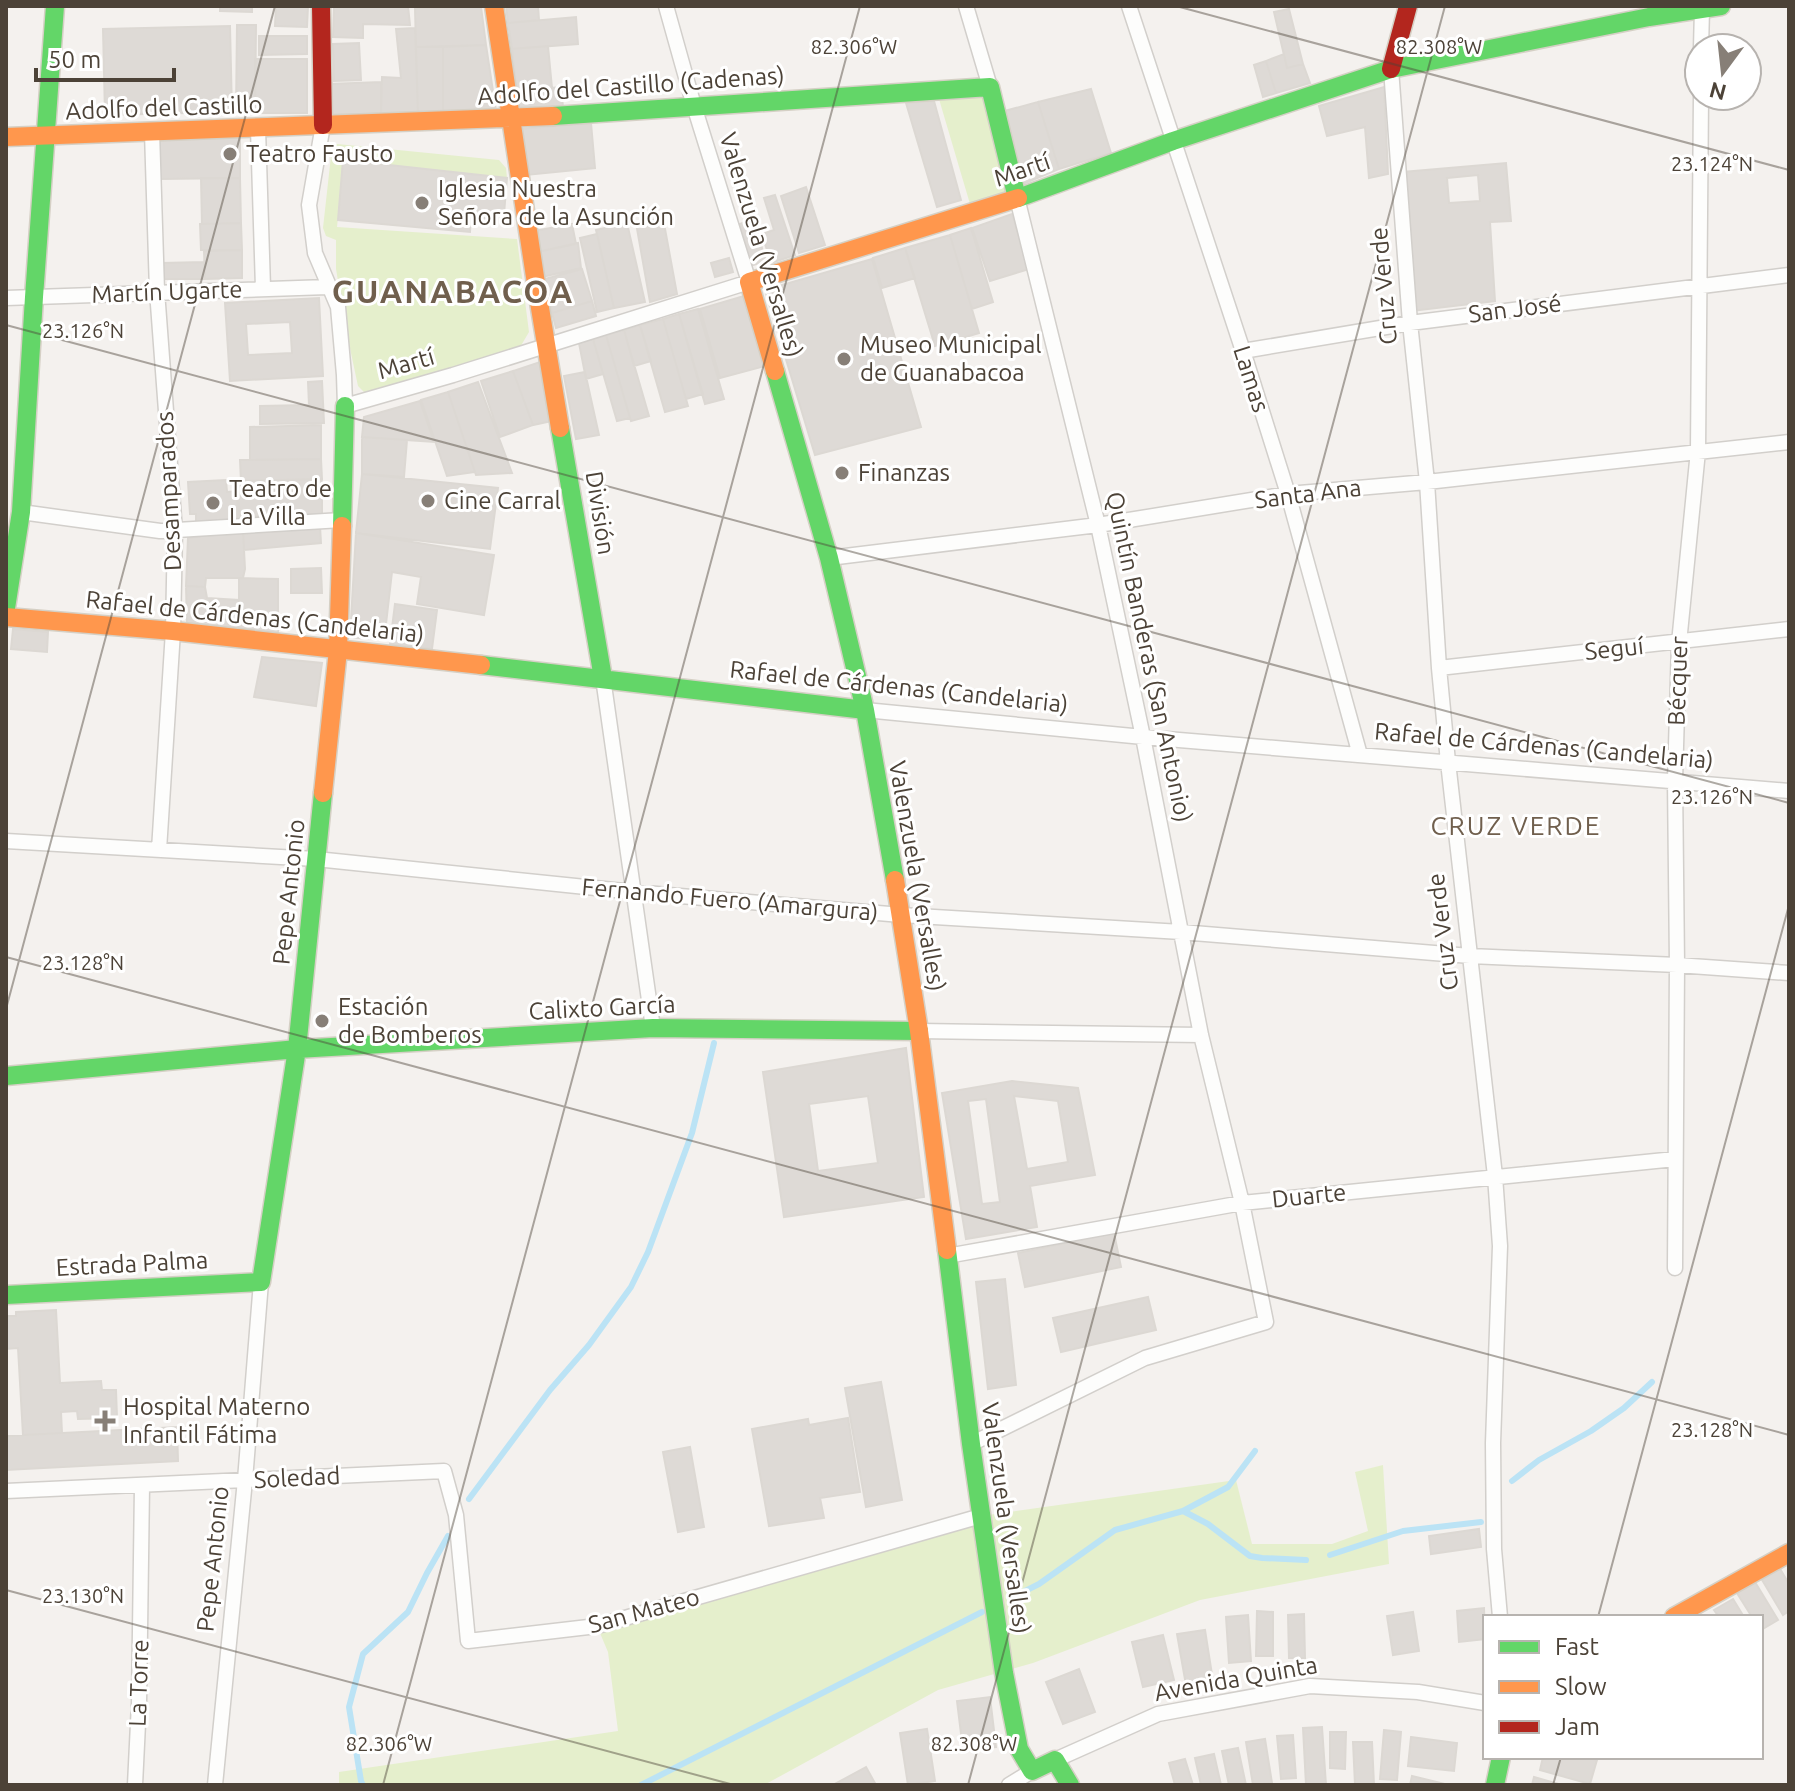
<svg xmlns="http://www.w3.org/2000/svg" width="1795" height="1791" viewBox="0 0 1795 1791" font-family="Ubuntu,sans-serif">
  <rect width="100%" height="100%" fill="#f4f1ee"/>
  <path fill="#e5efcc" d="M983,95l28,96 -41,13 -31,-105z
    M337,144l162,16 7,8 1,10 -163,-18 -7,67 180,12 12,93 -10,17 -154,44 -7,-7 -10,-47 -12,-70v-29l-10,-4 -3,-8 9,-81z
    M1383,1465l6,99 -189,36 -167,63 -95,27 -174,95h-425v-13l279,-41 -10,-79 -11,-26 384,-110 255,-36 16,64h80l36,-13 -13,-59z"/>
  <g fill="none" stroke-linecap="round" stroke-linejoin="round">
    <path stroke="#bbe3f5" stroke-width="6" d="M1512,1481l27,-21 52,-29 33,-23 28,-26
      M469,1499l81,-109 39,-45 42,-58 17,-35 44,-119 22,-90
      M1183,1511l25,13 42,32 12,2 44,2
      M1330,1555l73,-24 78,-9
      M1013,1597l26,-13 76,-54 68,-19 45,-24 27,-36
      M363,1785l-2,-4 -12,-74 14,-53 45,-42 19,-39 21,-37
      M641,1785l341,-173"/>
  </g>
  <path fill="#dedad6" stroke="#dcd8d3" stroke-width="2" fill-rule="evenodd" d="M220,6h32v6l-32,-1z
    M276,6h32l-1,21 -32,-1z
    M334,6h74l2,19 -47,-1v14l-30,-1z
    M506,6h32l1,14 -31,3z
    M481,7l5,38 -70,2 -1,-39z
    M1289,9l14,55 -16,4 -13,-56z
    M576,17l2,27 -66,5 -4,-26z
    M237,25h19l-1,88 -19,-1z
    M230,26l2,86 -127,3 -2,-86z
    M415,28l3,86h-37l1,-37 19,1 -5,-49z
    M259,36h48v18l-48,1z
    M359,43l2,37 -27,1 -1,-37z
    M486,45l10,66 -53,2v-66z
    M548,46l4,42 -35,3 -5,-42z
    M416,47h27v66l-25,1z
    M1284,54l3,14 16,-4 7,19 -34,10 -10,-32z
    M255,59h52v54h-52z
    M1266,61l10,32 -13,4 -9,-32z
    M381,82v32h-53l1,-30z
    M561,87l2,20 -44,3 -2,-19z
    M1384,87l4,87 -19,4 -4,-51 -38,9 -8,-30z
    M1091,89l20,64 -52,16 -21,-67z
    M934,101l27,99 -24,7 -31,-104z
    M1038,102l21,67 -38,16 -20,-73z
    M591,123l4,45 -69,7 -5,-46z
    M240,137v41l-80,1v-41z
    M343,160l164,18 -3,36 -12,-1 -1,6 -20,-2 -1,15 -132,-12z
    M1506,163l5,58 -21,1 5,79 -83,10 -9,-139zM1478,175l2,26 -31,2 -2,-25z
    M201,178h39l1,45 -39,1z
    M806,187l19,58 -26,8 -18,-57z
    M775,195l20,60 -24,8 -9,-29 12,-4 -10,-32z
    M1012,214l17,55 -39,12 -18,-53z
    M663,218l14,76 -27,8 -14,-79z
    M753,219l13,42 -16,5 -13,-41z
    M241,223l1,27h-41l-1,-26z
    M627,223l18,79 -31,6 -18,-78z
    M572,224l4,20 -39,8 -3,-21z
    M971,228l22,74 -21,7 -22,-74z
    M597,234l17,74 -17,4 -17,-74z
    M950,235l29,98 -44,13 -30,-98z
    M578,243l3,25 -39,9 -5,-25z
    M905,248l10,30 -33,10 -9,-30z
    M242,250v28l-37,1 -1,-28z
    M729,258l4,14 -18,5 -4,-14z
    M872,259l49,168 -106,28 -50,-165z
    M204,262l1,17h-43v-16z
    M582,269l10,32 -40,12 -7,-34z
    M744,296l21,70 -45,12 -20,-69z
    M319,298l4,78 -93,5 -5,-78zM290,322l2,31 -44,2 -2,-31z
    M592,301l4,15 -40,12 -4,-15z
    M698,309l26,90 -19,5 -26,-90z
    M679,314l24,80 -17,5 -23,-80z
    M663,319l25,87 -23,6 -25,-87z
    M640,325l11,36 -17,5 -10,-36z
    M624,330l25,86 -18,5 -25,-86z
    M606,335l24,83 -13,3 -24,-82z
    M593,339l10,35 -17,5 -7,-36z
    M543,361l9,60 -19,4 -20,-54z
    M513,371l20,54 -33,12 -19,-56z
    M585,372l14,63 -23,4 -12,-63z
    M322,381l2,42 -64,1v-18l49,-1 -1,-23z
    M478,382l34,91 -36,2 -28,-83z
    M448,392l27,80 -28,4 -26,-76z
    M420,401l14,41 -72,-5 2,-20z
    M321,425v34l-71,1v-33z
    M362,437l45,3 -3,37 -42,-3z
    M321,459l1,20 -81,2 -1,-21z
    M362,474l136,14 -8,61 -134,-16z
    M322,479v35l-82,3 -3,-36z
    M226,480l1,12 10,-1 1,29 -42,2v-8h-6l-2,-32z
    M320,526l1,17 -77,7 -1,-19z
    M243,531l2,38 -2,9h-37l-1,9 -19,-1 2,-48z
    M356,533l138,22 -10,60 -67,-11 4,-27 -29,-5 -6,52 -16,-2 -2,17 -18,-2z
    M321,568l1,25h-31v-24z
    M239,578l39,1v57l-39,-5z
    M186,586l19,1 2,11 32,2v31l-52,-8z
    M395,604l42,6 -5,39 -42,-5z
    M13,629l35,3 -1,20 -36,-3z
    M262,657l60,6 -6,43 -62,-9z
    M906,1048l18,149 -140,20 -21,-145zM868,1096l10,67 -60,8 -9,-67z
    M1012,1081l66,7 17,87 -65,11 7,41 -71,12 -24,-146zM1014,1096l44,5 10,61 -41,7zM986,1099l14,103 -18,2 -14,-103z
    M1114,1233l7,34 -96,20 -7,-34z
    M1005,1279l11,106 -28,4 -12,-107z
    M1148,1297l8,33 -95,22 -8,-34z
    M56,1310l4,73 41,-2 1,9h14l1,28 -39,1 -1,-8 -16,1 1,21 -39,2 -5,-87 -12,1v-33h10v-4z
    M881,1382l21,118 -36,7 -21,-119z
    M848,1418l12,74 -40,6 4,20 -55,8 -17,-97 56,-10 1,6z
    M177,1427l1,34 -172,9v-34z
    M690,1447l14,80 -26,5 -15,-80z
    M1479,1529l2,18 -50,7 -2,-18z
    M1779,1567l10,17v27l-6,4 -22,-37z
    M1755,1582l23,38 -17,10v-13h-9l-15,-24z
    M1733,1599l11,18h-25l-5,-7z
    M1484,1608l1,31 -26,3 -2,-31z
    M1257,1611l16,1v44h-17z
    M1413,1612l6,39 -26,4 -6,-39z
    M1304,1614l1,44h-16l-1,-43z
    M1248,1615l3,46 -22,2 -3,-46z
    M1205,1630l8,51 -27,4 -9,-51z
    M1163,1635l11,45 -31,7 -11,-45z
    M1079,1669l16,43 -32,12 -17,-42z
    M990,1697l6,50 -33,3 -6,-49z
    M1322,1727l4,58h-20l-3,-57z
    M927,1729l8,52 -27,4 -8,-52z
    M1384,1730l17,2 -4,48 -17,-1z
    M1330,1732h16l-1,37 -15,-1z
    M1293,1735l3,43 -15,1 -4,-43z
    M1411,1737l46,6 -3,28 -46,-5z
    M1265,1739l7,44 -19,2 -7,-43z
    M1353,1742h19l2,43h-19z
    M1238,1748l8,37h-17l-7,-34z
    M1214,1754l7,31h-20l-6,-27z
    M1543,1757h43l11,3 -7,24 -50,-14z
    M1185,1759l8,26h-18l-6,-22z
    M866,1767l10,18h-43z
    M1412,1776l33,8v1h-35z
    M1534,1777l28,8h-30z"/>
  <g fill="none" stroke-linecap="round" stroke-linejoin="round">
    <defs>
      <path id="street" d="M966,6l24,81
        M1129,6l114,345 45,143 72,261
        M1701,48l1,-39
        M1391,69l19,254 17,159 12,186 9,94 47,414 5,70 -7,197 1,106 6,68
        M323,125l-14,80 6,48 23,54 6,68 1,31 108,-31 296,-93 -55,-176 -28,-100
        M258,129l5,159
        M152,132l5,159 18,240 -2,100 -14,219
        M6,298l322,-11
        M1243,351l167,-28 379,-48
        M21,512l139,19 182,-11
        M829,558l269,-33 190,-31 139,-12 362,-40
        M1439,668l350,-39
        M603,678l50,350
        M865,710l278,27 646,54
        M6,841l310,18 318,33 267,23 280,17 289,24 207,9 112,8
        M919,1031l282,4
        M947,1256l295,-53 433,-44
        M1675,1268l2,-303 -2,-184 4,-138 19,-192 3,-355
        M971,1444l174,-86 121,-36 -24,-119 -41,-168 -58,-298 -45,-212 -81,-327
        M6,1491l438,-20 12,44 12,126 129,-15 384,-110
        M1055,1760l103,-46 152,-28 108,6 67,11
        M135,1785l4,-82 3,-217
        M215,1785l30,-305 16,-198
        M1009,1785l23,-14"/>
      <path id="fast" d="M553,116l437,-29 27,111
        M1018,198l155,-57 218,-72 258,-52 72,-11
        M775,371l54,187 36,152 30,170
        M560,428l43,250
        M342,526l3,-120
        M6,608l15,-96 13,-215 21,-291
        M481,665l384,45
        M6,1076l291,-27 356,-21 266,3
        M947,1250l24,194 33,229 15,76 13,22 23,-11 15,25
        M6,1295l255,-13 36,-233 26,-256
        M1495,1785l6,-28"/>
      <path id="slow" d="M494,6l43,284 23,138
        M6,137l547,-21
        M775,371l-26,-89 269,-84
        M6,617l167,14 308,34
        M323,793l15,-143 4,-124
        M895,880l24,151 28,219
        M1674,1617l115,-64"/>
      <path id="jam" d="M321,6l2,119
        M1391,69l17,-63"/>
    </defs>
    <use href="#street" stroke="#d2cfcb" stroke-width="17"/>
    <use href="#fast" stroke="#d5d0c5" stroke-width="21"/>
    <use href="#slow" stroke="#d5d0c5" stroke-width="21"/>
    <use href="#jam" stroke="#d5d0c5" stroke-width="21"/>
    <use href="#street" stroke="#fdfdfc" stroke-width="14"/>
    <use href="#fast" stroke="#63d668" stroke-width="18"/>
    <use href="#slow" stroke="#ff974d" stroke-width="18"/>
    <use href="#jam" stroke="#b3261e" stroke-width="18"/>
  </g>
  <path fill="none" stroke="#4c4237" stroke-width="2" stroke-opacity="0.45" d="M1176,6l613,164M6,325l1783,478M6,957l1783,478M6,1009l269,-1003M6,1590l728,195M1598,1617l191,-712M383,1785l477,-1779M968,1785l477,-1779M1553,1785l8,-28"/>
  <g fill="#877f77" stroke="#fff" stroke-width="3">
    <circle cx="230" cy="154" r="8"/>
    <circle cx="422" cy="203" r="8"/>
    <circle cx="844" cy="359" r="8"/>
    <circle cx="842" cy="473" r="8"/>
    <circle cx="428" cy="501" r="8"/>
    <circle cx="213" cy="503" r="8"/>
    <circle cx="322" cy="1021" r="8"/>
    <path d="M101 1409h8v8h8v8h-8v8h-8v-8h-8v-8h8z"/>
  </g>
  <g text-anchor="middle" stroke-width="6" stroke-linejoin="round" paint-order="stroke">
    <g font-size="24" fill="#4c4237" stroke="#fff">
      <text transform="translate(631 86) rotate(-4)" y="8">Adolfo del Castillo (Cadenas)</text>
      <text transform="translate(164 108) rotate(-2)" y="8">Adolfo del Castillo</text>
      <text transform="translate(1022 170) rotate(-19)" y="8">Martí</text>
      <text transform="translate(761 245) rotate(73)" y="8">Valenzuela (Versalles)</text>
      <text transform="translate(1384 286) rotate(-95)" y="8">Cruz Verde</text>
      <text transform="translate(167 292) rotate(-2)" y="8">Martín Ugarte</text>
      <text transform="translate(1515 309) rotate(-7)" y="8">San José</text>
      <text transform="translate(406 364) rotate(-16)" y="8">Martí</text>
      <text transform="translate(1251 379) rotate(72)" y="8">Lamas</text>
      <text transform="translate(169 491) rotate(-93)" y="8">Desamparados</text>
      <text transform="translate(1308 494) rotate(-7)" y="8">Santa Ana</text>
      <text transform="translate(600 513) rotate(81)" y="8">División</text>
      <text transform="translate(255 617) rotate(6)" y="8">Rafael de Cárdenas (Candelaria)</text>
      <text transform="translate(1614 649) rotate(-6)" y="8">Seguí</text>
      <text transform="translate(1149 657) rotate(78)" y="8">Quintín Banderas (San Antonio)</text>
      <text transform="translate(1678 681) rotate(-88)" y="8">Bécquer</text>
      <text transform="translate(899 687) rotate(6)" y="8">Rafael de Cárdenas (Candelaria)</text>
      <text transform="translate(1544 746) rotate(5)" y="8">Rafael de Cárdenas (Candelaria)</text>
      <text transform="translate(917 876) rotate(80)" y="8">Valenzuela (Versalles)</text>
      <text transform="translate(289 892) rotate(-84)" y="8">Pepe Antonio</text>
      <text transform="translate(730 900) rotate(5)" y="8">Fernando Fuero (Amargura)</text>
      <text transform="translate(1443 932) rotate(-97)" y="8">Cruz Verde</text>
      <text transform="translate(602 1008) rotate(-3)" y="8">Calixto García</text>
      <text transform="translate(1309 1196) rotate(-6)" y="8">Duarte</text>
      <text transform="translate(132 1264) rotate(-3)" y="8">Estrada Palma</text>
      <text transform="translate(297 1478) rotate(-3)" y="8">Soledad</text>
      <text transform="translate(1006 1518) rotate(82)" y="8">Valenzuela (Versalles)</text>
      <text transform="translate(213 1559) rotate(-84)" y="8">Pepe Antonio</text>
      <text transform="translate(644 1611) rotate(-15)" y="8">San Mateo</text>
      <text transform="translate(1236 1679) rotate(-10)" y="8">Avenida Quinta</text>
      <text transform="translate(139 1683) rotate(-88)" y="8">La Torre</text>
    </g>
    <g font-size="24" fill="#4c4237" stroke="#fff" text-anchor="start">
      <text x="246" y="162">Teatro Fausto</text>
      <text x="438" y="197">Iglesia Nuestra<tspan x="438" dy="28">Señora de la Asunción</tspan></text>
      <text x="860" y="353">Museo Municipal<tspan x="860" dy="28">de Guanabacoa</tspan></text>
      <text x="858" y="481">Finanzas</text>
      <text x="229" y="497">Teatro de<tspan x="229" dy="28">La Villa</tspan></text>
      <text x="444" y="509">Cine Carral</text>
      <text x="338" y="1015">Estación<tspan x="338" dy="28">de Bomberos</tspan></text>
      <text x="123" y="1415">Hospital Materno<tspan x="123" dy="28">Infantil Fátima</tspan></text>
    </g>
    <g font-size="26" letter-spacing="2" fill="#705f4d" stroke="#fff">
      <text x="1516" y="835">CRUZ VERDE</text>
    </g>
    <g font-size="32" font-weight="bold" letter-spacing="2" fill="#705f4d" stroke="#fff">
      <text x="453" y="303">GUANABACOA</text>
    </g>
  </g>
  <g font-size="20" text-anchor="middle" fill="#4c4237" stroke="#fff" stroke-width="6" stroke-linejoin="round" paint-order="stroke">
    <text x="854" y="54">82.306°W</text>
    <text x="1439" y="54">82.308°W</text>
    <text x="1712" y="171">23.124°N</text>
    <text x="83" y="338">23.126°N</text>
    <text x="1712" y="804">23.126°N</text>
    <text x="83" y="970">23.128°N</text>
    <text x="1712" y="1437">23.128°N</text>
    <text x="83" y="1603">23.130°N</text>
    <text x="389" y="1751">82.306°W</text>
    <text x="974" y="1751">82.308°W</text>
  </g>
  <rect width="1795" height="1791" fill="none" stroke="#4c4237" stroke-width="16"/>
  <rect x="1483" y="1615" width="280" height="144" fill="#ffffff" stroke="#b7b3af" stroke-width="2"/>
  <rect x="1499" y="1641" width="40" height="12" fill="#63d668" stroke="#b7b3af" stroke-width="2"/>
  <text x="1555" y="1655" font-size="24" fill="#4c4237">Fast</text>
  <rect x="1499" y="1681" width="40" height="12" fill="#ff974d" stroke="#b7b3af" stroke-width="2"/>
  <text x="1555" y="1695" font-size="24" fill="#4c4237">Slow</text>
  <rect x="1499" y="1721" width="40" height="12" fill="#b3261e" stroke="#b7b3af" stroke-width="2"/>
  <text x="1555" y="1735" font-size="24" fill="#4c4237">Jam</text>
  <g transform="translate(1723 72) rotate(195)"><circle r="38" fill="#ffffff" stroke="#b7b3af" stroke-width="2"/>
  <path d="M0-6L14 30L0 20L-14 30Z" fill="#877f77"/>
  <text y="-12" font-size="22" font-weight="bold" text-anchor="middle" fill="#4c4237">N</text>
  </g>
  <path d="M36 68v12h138v-12" fill="none" stroke="#4c4237" stroke-width="4"/>
  <text x="48" y="68" font-size="24" fill="#4c4237" stroke="#ffffff" stroke-width="6" paint-order="stroke">50 m</text>
</svg>
